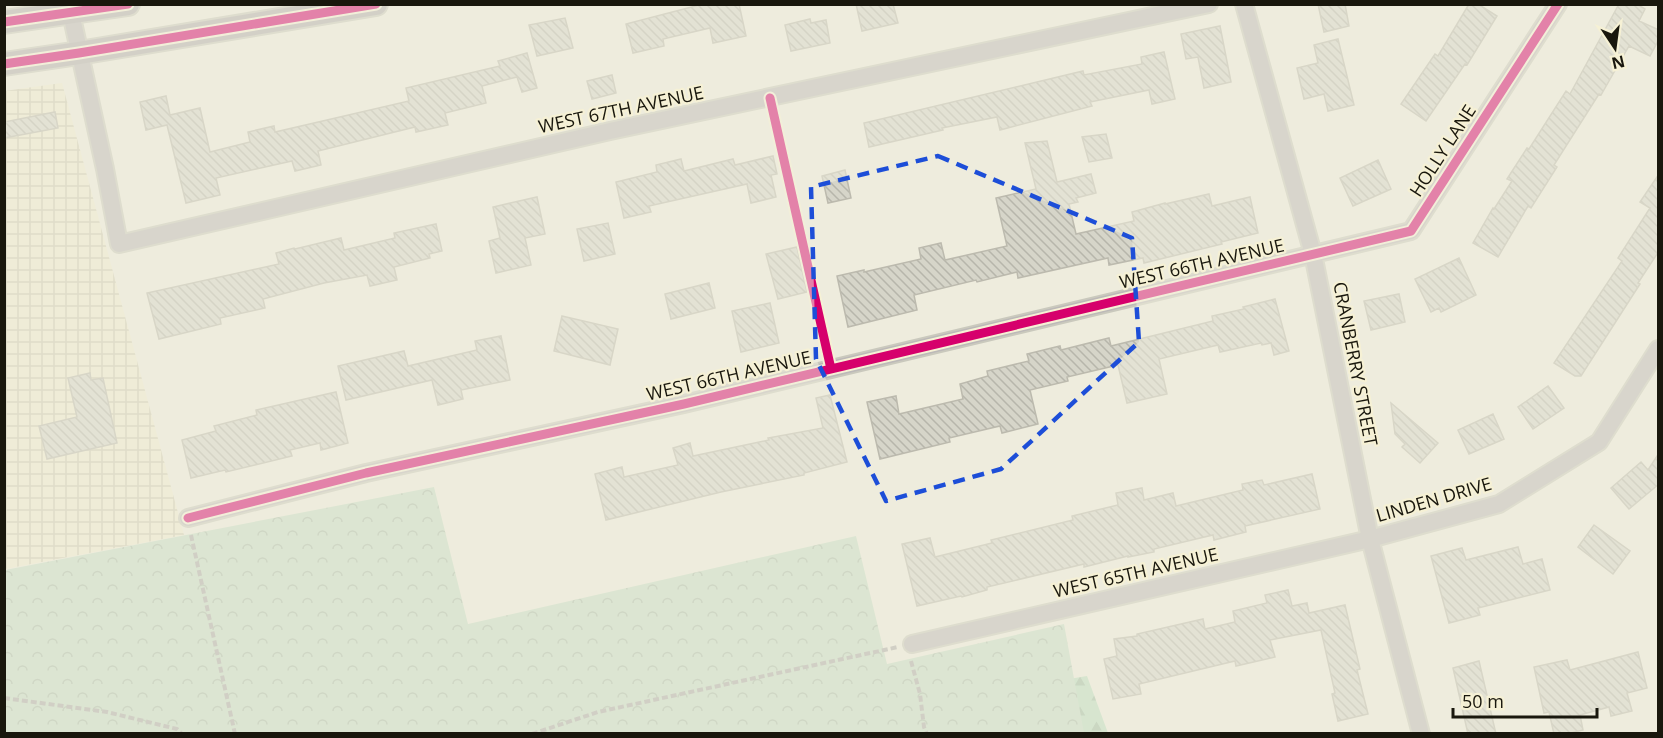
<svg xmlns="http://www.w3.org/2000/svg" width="1663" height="738" viewBox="0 0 1663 738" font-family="'Open Sans',sans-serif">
  <defs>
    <pattern id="industrial-grid" width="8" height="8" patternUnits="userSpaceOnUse" patternTransform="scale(1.5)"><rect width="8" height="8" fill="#f0ebd0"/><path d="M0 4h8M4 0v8" fill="none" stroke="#cdc9b1"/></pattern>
    <pattern id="forest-firs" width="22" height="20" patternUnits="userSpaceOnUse" patternTransform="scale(1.5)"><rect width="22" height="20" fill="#badcbf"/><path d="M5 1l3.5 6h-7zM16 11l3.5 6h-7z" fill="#9fbca3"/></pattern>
    <pattern id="park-crowns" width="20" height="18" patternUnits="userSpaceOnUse" patternTransform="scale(1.5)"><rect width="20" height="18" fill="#c6dcc6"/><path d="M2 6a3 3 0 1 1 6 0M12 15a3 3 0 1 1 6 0" fill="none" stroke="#aabca9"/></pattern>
    <pattern id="building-back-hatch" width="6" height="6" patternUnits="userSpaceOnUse" patternTransform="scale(1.5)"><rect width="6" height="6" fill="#d6d5c9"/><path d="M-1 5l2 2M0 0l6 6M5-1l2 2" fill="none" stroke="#b7b6ab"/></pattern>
  </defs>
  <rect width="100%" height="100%" fill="#eeecdd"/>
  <path fill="url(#industrial-grid)" d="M62,83l122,452 -179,34 -1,-478z"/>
  <path fill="url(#forest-firs)" d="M1087,676l21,57 -136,1 7,-40z"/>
  <path fill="url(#park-crowns)" d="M434,487l34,137 388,-88 31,128 177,-40 20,109h-1079v-163z"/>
  <path fill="url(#building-back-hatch)" stroke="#bcbaae" stroke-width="1.5" d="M703,4h36l7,32 -33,7 -3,-15 -47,11 1,7 -31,7 -7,-29z
    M856,4h37l5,19 -36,8z
    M1318,4h27l4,22 -25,6z
    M1469,4h9l19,12 -30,49 -2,-1 -39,57 -25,-17 34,-50 3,2z
    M1619,4h18l8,5 -6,12 20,9v9l-9,17 -21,-10 -28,49 -2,-1 -45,71 3,2 -26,41 -3,-2 -30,51 -25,-14 20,-35 1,1 18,-28 -5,-2 20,-31 2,1 37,-58 4,3z
    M565,18l8,30 -36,8 -8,-31z
    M810,19l1,4 15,-3 4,23 -39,8 -6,-26z
    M1220,26l11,56 -27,6 -6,-31 -12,2 -5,-25z
    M1338,39l16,66 -26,6 -4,-17 -20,5 -7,-31 21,-5 -4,-18z
    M1164,52l11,47 -23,5 -3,-14 -59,12 2,4 -92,24 -3,-13 -55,11 1,2 -74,17 -5,-24 219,-52 1,4 58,-11 -1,-7z
    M527,53l10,35 -15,4 -5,-15 -35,9 4,17 -41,10 3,12 -32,7 -1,-5 -97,24 3,14 -26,6 -3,-10 -76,17 4,17 -34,8 -19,-78 -21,5 -6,-28 26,-6 4,19 30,-7 10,44 40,-10 -2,-10 26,-6 1,6 134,-31 -3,-13 94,-22 -2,-5z
    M612,75l4,18 -24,6 -5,-18z
    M55,112l3,16 -54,10v-16z
    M1106,134l6,24 -23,4 -7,-25z
    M1047,141l10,41 34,-8 5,19 -20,5 2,4 -9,2 7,30 58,-13 -2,-9 33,-9v1l44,-10 3,12 38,-9 8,36 -37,9 1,2 -78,19 -1,-5 -34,7 -1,-7 -90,20 -1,-6 -40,10 -1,-2 -62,15 3,15 -69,17 -11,-51 27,-6v2l57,-13 -2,-11 22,-5 4,17 62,-14 -11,-48 40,-9 -11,-46z
    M773,156l4,18 -6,1 5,22 -25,6 -4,-19 -98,22 2,6 -27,6 -8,-36 41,-10 -1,-7 25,-6 3,12 49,-12 2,6z
    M1378,160l13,29 -38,17 -13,-28z
    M845,170l6,28 -23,5 -6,-27z
    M1659,174v77l-21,32 2,1 -59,92h-6l-21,-13 68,-102 -4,-3 32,-50 -10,-6z
    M537,197l8,37 -20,4 6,27 -35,8 -7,-32 11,-3 -7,-31z
    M608,223l7,31 -31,7 -7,-32z
    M436,224l6,27 -13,3 1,4 -36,9 3,13 -27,6 -3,-11 -43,8 -61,16 2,9 -45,10 1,6 -62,15 -12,-46 132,-29 -3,-11 18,-5 1,1 46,-11 3,12 51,-12 -1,-5z
    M797,247l10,45 -29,7 -12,-45z
    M1459,258l17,37 -35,17 -2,-4 -8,4 -16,-33z
    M709,283l6,25 -44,11 -6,-25z
    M1399,294l6,28 -34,8 -7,-29z
    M1275,299l14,52 -15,4 -3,-12 -9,2 -1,-2 -41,9 -2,-7 -59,14 8,35 -40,9 -9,-38 -51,12 1,4 -38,9 8,34 -36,9 -2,-7 -51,12 1,4 -70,17 -13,-57 29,-6 3,18 64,-15 -3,-15 28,-8 -1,-5 42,-10 -2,-7 33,-8 1,4 48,-12 2,8 102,-25 -1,-5 32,-7 -1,-2z
    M770,303l9,40 -38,9 -9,-41z
    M562,316l56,13 -8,36 -56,-14z
    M501,336l9,44 -49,10 2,9 -25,6 -6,-25 -86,20 -8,-34 66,-15 4,15 69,-16 -2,-9z
    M90,373l1,7 12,-2 14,65 -70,16 -8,-33 38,-9 -9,-39z
    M1548,386l16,22 -31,21 -15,-22z
    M336,392l12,51 -27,7 -1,-7 -30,7 2,6 -66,16 -1,-2 -34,8 -9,-38 34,-9 -2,-5 43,-11 -1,-5z
    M830,395l17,67 -43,11v2l-83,17 -115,28 -11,-46 27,-7 2,10 54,-12 -5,-17 17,-5 3,13 76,-16 -1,-2 55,-10 -7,-30z
    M1391,403l47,40 -18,20 -18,-16 3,-3 -10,-10z
    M1493,414l11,25 -35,15 -11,-24z
    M1659,453v31l-30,25 -18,-21 30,-26 7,8z
    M1312,474l8,35 -75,17 1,6 -32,8 -1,-5 -59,14v3l-26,5v-1l-44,11v-3l-97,23v3l-25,7 -1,-1 -44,10 -15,-62 28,-6 5,19 57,-14 -1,-3 82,-20 -1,-4 46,-11 -2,-12 26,-5 2,12 29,-7 3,13 67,-16 -1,-6 20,-4 2,5z
    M1594,525l36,26 -17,23 -35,-27z
    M1518,547l5,17 19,-5 8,31 -72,18 2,7 -31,8 -18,-67 31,-8 4,12z
    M1288,590l4,16 15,-3 2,10 36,-8 15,64 -3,1 11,44 -30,7 -6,-27 3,-1 -14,-63 -51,10 5,17 -39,9 -1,-5 -96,23 2,10 -28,5 -9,-40 13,-3 -3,-17 23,-3v-2l66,-15 2,10 30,-7 -2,-11 34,-8 -2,-8z
    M1638,652l9,36 -20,5 5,18 -21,5 -2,-9 -29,8 3,15 -16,4h-13l-5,-22 -5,1 -10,-46 33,-7 3,10z
    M1479,661l17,73h-28l-15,-66z"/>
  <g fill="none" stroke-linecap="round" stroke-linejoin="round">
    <defs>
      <path id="minor" d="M69,4l36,165 14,75 491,-113 599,-127
        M1244,4l69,250 57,285 51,195
        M188,518l178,-45 318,-69 727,-173 147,-227
        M912,644l458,-105 129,-35 100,-62 59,-93"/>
      <path id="secondary" d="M4,22l124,-18
        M4,64l75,-11 297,-49"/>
    </defs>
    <use href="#minor" stroke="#cac9bd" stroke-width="20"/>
    <use href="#secondary" stroke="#cac9bd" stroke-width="26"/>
    <path stroke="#aeaca9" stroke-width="4" stroke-dasharray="6 3" stroke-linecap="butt" d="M191,535l44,199
      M911,661l9,33 4,33 3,7
      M4,698l103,14 70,17 5,5
      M532,734l66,-22 300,-65"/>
    <use href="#minor" stroke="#bcb9b8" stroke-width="16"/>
    <use href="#secondary" stroke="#b2aeae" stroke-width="22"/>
    <defs>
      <path id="cycleway" d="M4,22l124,-18
        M4,64l75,-11 297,-49
        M770,98l61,271
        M188,518l178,-45 318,-69 727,-173 147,-227"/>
    </defs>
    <use href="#cycleway" stroke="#f6f1d5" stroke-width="13"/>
    <use href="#cycleway" stroke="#d6006c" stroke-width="9"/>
  </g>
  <path d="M0 0H1663V738H0ZM938,156l194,82 7,104 -138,127 -115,32 -70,-142 -5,-172z" fill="#eeecdd" fill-opacity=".55" fill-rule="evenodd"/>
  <path fill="none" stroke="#1d4ed8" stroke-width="4.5" stroke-dasharray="12 8" stroke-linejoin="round" d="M938,156l194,82 7,104 -138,127 -115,32 -70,-142 -5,-172z"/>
  <g text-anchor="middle" stroke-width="4.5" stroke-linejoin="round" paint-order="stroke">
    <g font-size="18" fill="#19170d" stroke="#f6f1d5">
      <text transform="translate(621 110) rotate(-12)" y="6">WEST 67TH AVENUE</text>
      <text transform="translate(1443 151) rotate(-57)" y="6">HOLLY LANE</text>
      <text transform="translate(1202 264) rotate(-13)" y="6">WEST 66TH AVENUE</text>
      <text transform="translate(1355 364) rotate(79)" y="6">CRANBERRY STREET</text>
      <text transform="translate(729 376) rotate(-13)" y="6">WEST 66TH AVENUE</text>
      <text transform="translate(1434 500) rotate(-16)" y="6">LINDEN DRIVE</text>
      <text transform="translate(1136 573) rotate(-13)" y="6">WEST 65TH AVENUE</text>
    </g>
  </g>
  <rect width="1663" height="738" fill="none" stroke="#19170d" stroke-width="12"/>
  <g transform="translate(1615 48) rotate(167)" stroke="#f6f1d5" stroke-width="4.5" paint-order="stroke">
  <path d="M0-4.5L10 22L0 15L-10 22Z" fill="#19170d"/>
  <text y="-9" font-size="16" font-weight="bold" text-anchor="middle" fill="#19170d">N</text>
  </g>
  <path d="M1453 708v9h144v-9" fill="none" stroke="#19170d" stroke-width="3"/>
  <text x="1462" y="708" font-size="18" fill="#19170d" stroke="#f6f1d5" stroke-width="4.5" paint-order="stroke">50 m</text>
</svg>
